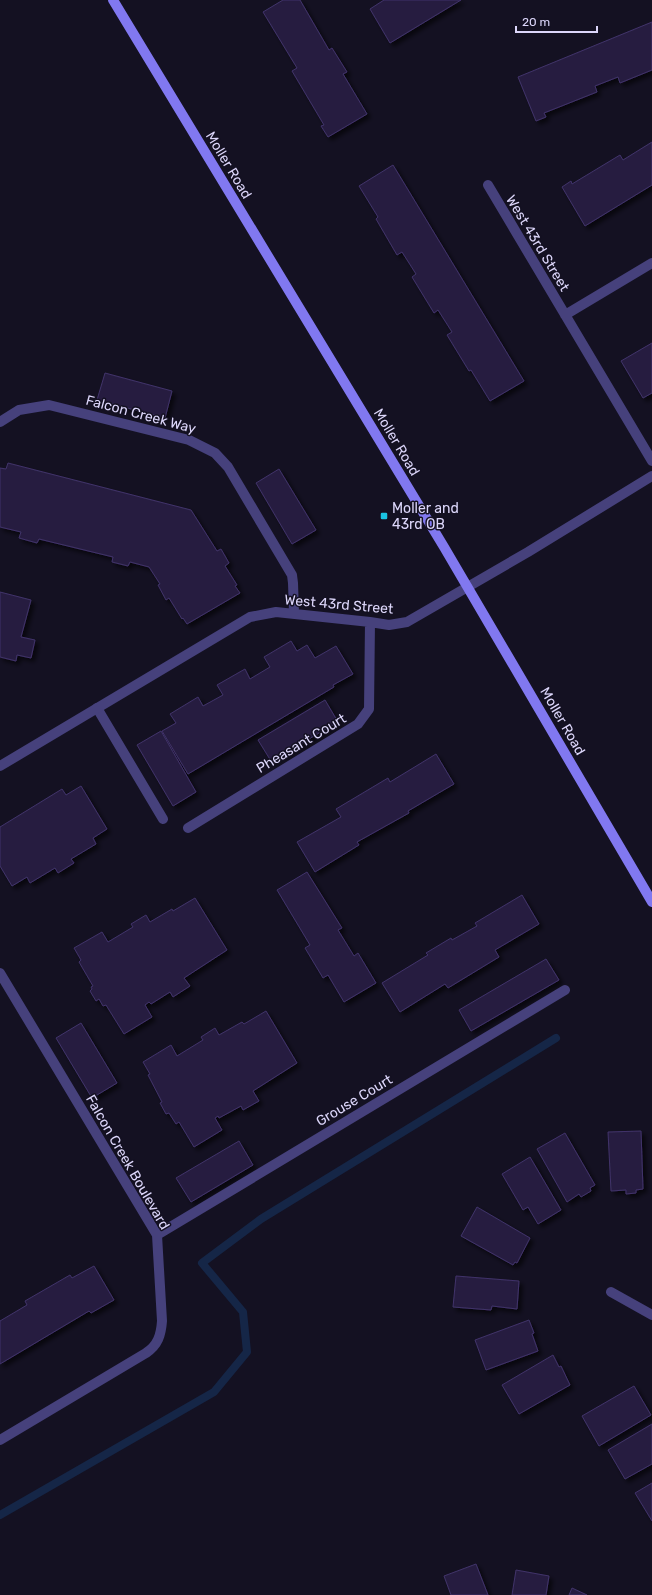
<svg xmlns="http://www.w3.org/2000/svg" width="652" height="1595" viewBox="0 0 652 1595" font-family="Rubik,sans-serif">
  <defs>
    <filter id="shadow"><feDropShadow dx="3.5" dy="3.5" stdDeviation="2" flood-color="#0009"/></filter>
  </defs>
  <rect width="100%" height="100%" fill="#141122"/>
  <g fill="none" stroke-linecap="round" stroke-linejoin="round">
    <path stroke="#152647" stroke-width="8" d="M0,1515l214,-123 33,-40 -4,-40 -41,-49 59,-44 295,-181"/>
  </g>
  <path fill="#271f41" stroke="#41336a" filter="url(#shadow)" d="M283,0h17l29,50 3,-2 15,24 -4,2 24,40 -39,23 -7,-11 3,-1 -32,-54 5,-3 -34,-56z
    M384,0h77l-71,43 -20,-34z
    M652,22v48l-32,13 -2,-6 -23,9 2,6 -53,21 2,4 -10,4 -18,-44z
    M652,142v43l-67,41 -23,-39 9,-6 1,3 48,-29 3,5z
    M393,165l131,216 -34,20 -19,-31 -2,1 -22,-36 5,-3 -14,-22 -4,3 -22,-36 4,-3 -14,-22 -5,3 -21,-36 2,-2 -19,-31z
    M652,343v50l-9,5 -22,-37z
    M105,373l67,18 -7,27 -68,-18z
    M8,463l183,47 26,41 4,-2 8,14 -4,3 12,19 -2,1 5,7 -53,31 -4,-6 -1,1 -13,-21 -3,2 -8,-15 2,-1 -11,-17 -19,-5 -2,4 -16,-4 1,-5 -74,-18 -2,4 -18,-5 2,-6 -21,-5v-59l6,1z
    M279,469l37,61 -24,14 -36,-61z
    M0,592l31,8 -10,37 14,3 -4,18 -14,-3 -1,6 -16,-4z
    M291,641l6,10 10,-6 8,13 21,-12 17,28 -20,11 1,2 -146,87 -26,-43 14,-8 -6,-9 28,-17 5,9 20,-11 -6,-10 28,-16 5,10 20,-12 -6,-10z
    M325,700l13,22 -67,39 -13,-21z
    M161,731l35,61 -23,14 -36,-61z
    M436,754l18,30 -46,27 1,2 -52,29 2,3 -44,27 -18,-30 44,-25 -5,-8 52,-31 2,4z
    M81,786l26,43 -14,9 3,6 -25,15 3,4 -16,10 -3,-5 -25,15 -3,-6 -15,9 -12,-20v-39l62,-38 4,6z
    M307,872l35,56 -4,2 16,26 4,-3 18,30 -32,19 -16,-27 -5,3 -18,-30 5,-3 -33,-55z
    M522,895l17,29 -44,26 4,7 -51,31 -3,-4 -45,28 -18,-29 46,-28 -2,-2 25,-15 1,2 25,-14 -2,-3z
    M195,898l32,52 -43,28 6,8 -17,11 -3,-5 -19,12 -2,-2 -4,3 7,12 -28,17 -18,-29 -3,1 -4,-7 -3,2 -6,-10 2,-2 -1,-2 2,-1 -14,-24 2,-2 -7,-12 28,-16 6,10 25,-15 -2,-3 15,-9 4,7 22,-13 1,2z
    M546,959l13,21 -88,51 -12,-21z
    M266,1011l31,52 -44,28 6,10 -16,9 -2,-4 -22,12 -1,-2 -3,2 7,12 -28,17 -15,-25 -3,2 -7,-11 -3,1 -6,-11 2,-1 -14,-27 2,-1 -7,-12 28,-17 6,11 26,-16 -2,-3 14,-9 4,7 23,-13 2,2z
    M81,1023l36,60 -25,15 -36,-60z
    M641,1131l2,58 -7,1v3l-10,1v-4l-15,1 -3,-59z
    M565,1133l30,52 -5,3 1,3 -10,6 -2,-3 -12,8 -30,-53z
    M239,1141l14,24 -62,37 -15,-24z
    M530,1157l31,53 -23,14 -10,-17 -5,3 -21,-36z
    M477,1207l53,31 -13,25 -2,-1 -2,3 -52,-29z
    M94,1266l20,34 -23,13 -2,-2 -89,53v-43l27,-16 -2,-4 45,-26 2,3z
    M456,1276l63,5 -2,28 -25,-3 -1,4 -38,-3z
    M529,1320l5,13 -2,1 6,17 -52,19 -11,-30z
    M553,1355l6,12 2,-1 9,19 -51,29 -17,-29z
    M634,1386l17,29 -52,31 -17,-30z
    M652,1424v40l-27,15 -17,-29z
    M652,1483v38l-17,-28z
    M476,1564l12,31h-37l-7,-19z
    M516,1570l33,6 -3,19h-34z
    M572,1588l15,7h-18z"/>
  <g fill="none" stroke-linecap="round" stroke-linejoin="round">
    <path stroke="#46417c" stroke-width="10" d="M97,708l66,111"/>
    <path stroke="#46417c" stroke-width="10" d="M488,185l164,276
      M565,315l87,-52
      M0,422l19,-12 30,-5 140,35 26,13 13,14 64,108 1,8 1,30
      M0,766l250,-149 26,-5 94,10 19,3 18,-3 121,-70 124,-76
      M188,828l170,-104 11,-15 1,-87
      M0,973l157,262 5,86c-1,14 -4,24 -16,32l-146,87
      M157,1235l408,-245
      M611,1292l41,23"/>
    <path stroke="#8178f0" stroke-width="10" d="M113,0l331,547 208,355"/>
  </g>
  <rect fill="#1ac4e3" stroke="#141122" stroke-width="1.5" x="380" y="512" width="8" height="8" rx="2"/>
  <g text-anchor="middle" stroke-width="3" stroke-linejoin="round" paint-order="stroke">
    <g font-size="14" fill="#dcd6fa" stroke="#141122">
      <text transform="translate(229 165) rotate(59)" y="5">Moller Road</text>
      <text transform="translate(538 243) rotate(59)" y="5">West 43rd Street</text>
      <text transform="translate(141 414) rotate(15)" y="5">Falcon Creek Way</text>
      <text transform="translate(397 442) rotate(59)" y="5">Moller Road</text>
      <text transform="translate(339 604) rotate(5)" y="5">West 43rd Street</text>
      <text transform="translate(563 721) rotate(60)" y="5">Moller Road</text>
      <text transform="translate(301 743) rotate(-31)" y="5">Pheasant Court</text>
      <text transform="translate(354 1100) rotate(-31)" y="5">Grouse Court</text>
      <text transform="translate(128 1162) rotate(60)" y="5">Falcon Creek Boulevard</text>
    </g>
    <g font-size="14" fill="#dcd6fa" stroke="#141122" text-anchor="start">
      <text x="392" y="513">Moller and<tspan x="392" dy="16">43rd OB</tspan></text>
    </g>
  </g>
  <path d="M516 26v6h81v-6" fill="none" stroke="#dcd6fa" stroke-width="2"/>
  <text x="522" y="26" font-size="12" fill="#dcd6fa" stroke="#141122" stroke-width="3" paint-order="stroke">20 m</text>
</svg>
